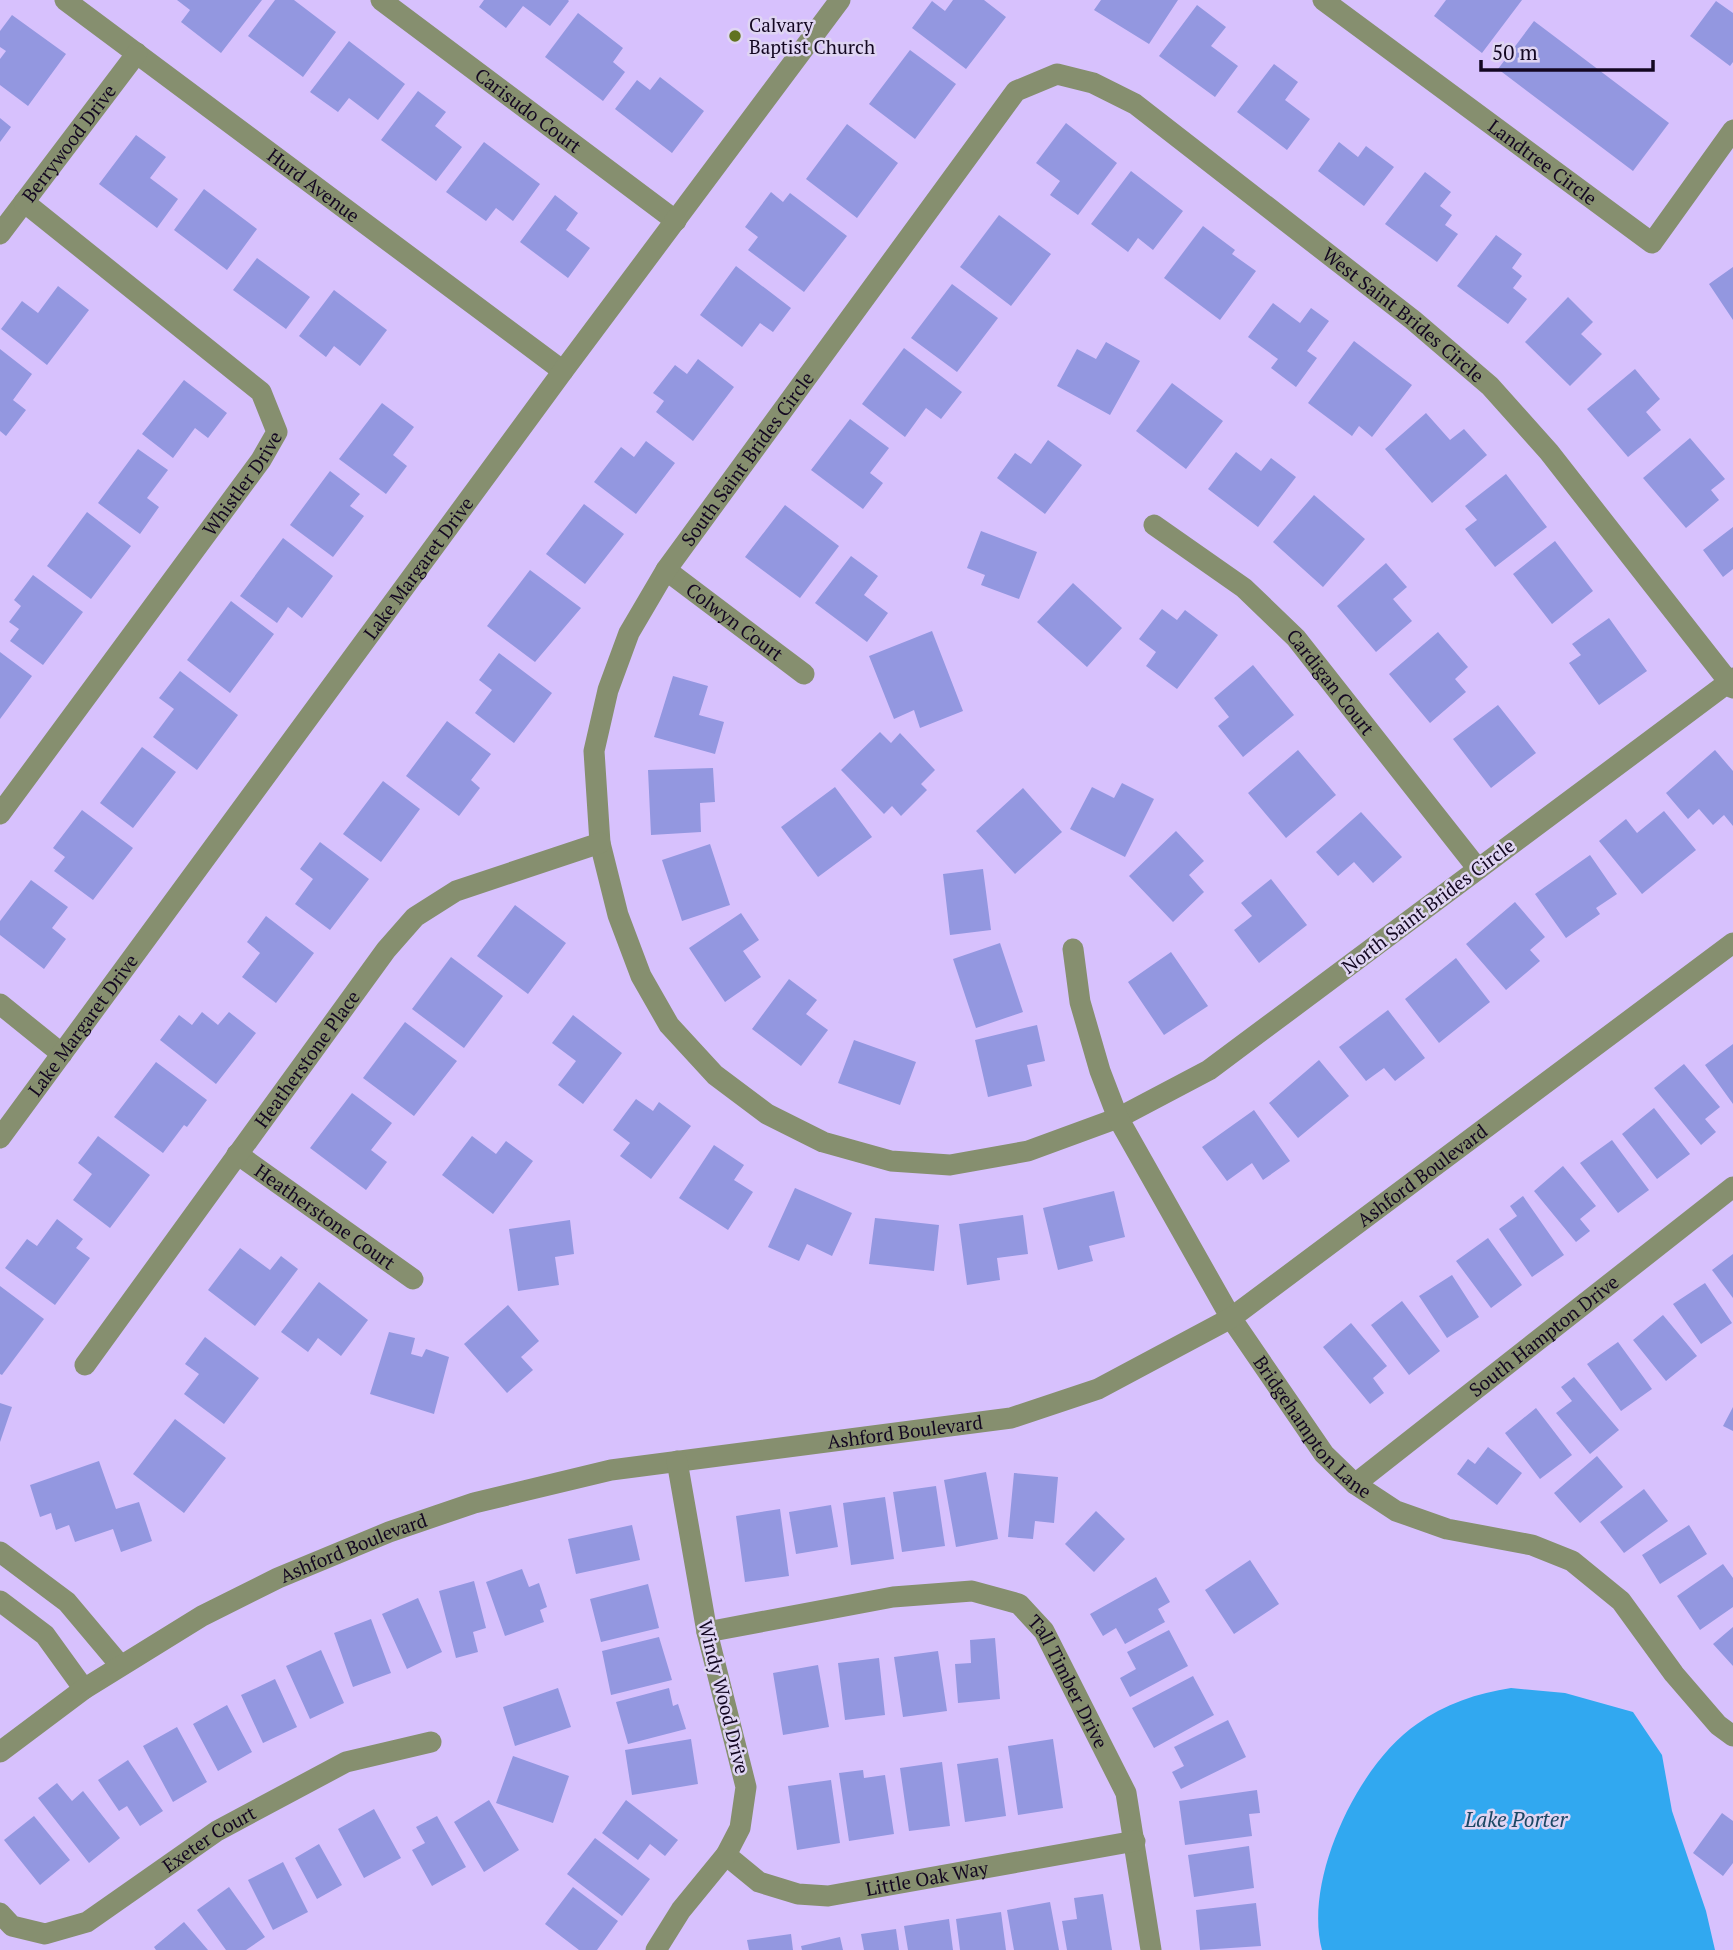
<svg xmlns="http://www.w3.org/2000/svg" width="1733" height="1950" viewBox="0 0 1733 1950" font-family="'PT Serif',serif">
  <rect width="100%" height="100%" fill="#d7c1fd"/>
  <path fill="#31a8f0" d="M1511,1688l54,5 68,19 29,43 10,56 34,100 9,39h-393c-19,-70 36,-186 95,-226 27,-20 61,-31 94,-36z"/>
  <path fill="#9397e0" d="M177,0h85l-41,53 -40,-31 9,-12z
    M275,0h19l42,32 -33,45 -55,-41z
    M484,0h84l1,1 -19,25 -27,-20 -17,22 -27,-21z
    M953,0h31l22,17 -40,52 -54,-41 20,-27 13,10z
    M1101,0h77l-29,44 -55,-34z
    M1446,0h76l-40,53 -48,-37z
    M1716,1l17,12v49l-3,4 -40,-30z
    M1197,5l29,22 -15,19 27,20 -23,31 -56,-41z
    M578,13l45,35 -10,14 12,10 -22,29 -58,-44z
    M12,15l54,39 -38,52 -28,-21v-26l6,-8 -6,-4v-16z
    M1534,21l135,102 -36,48 -135,-102z
    M349,41l56,43 -27,36 -29,-22 -11,14 -28,-20z
    M910,50l46,34 -41,55 -46,-35z
    M1274,64l24,18 -13,18 25,19 -23,31 -50,-38z
    M660,77l44,34 -32,42 -57,-44 22,-29 13,10z
    M418,91l28,21 -11,14 27,21 -26,34 -55,-41z
    M0,118l11,9 -11,15z
    M1066,123l51,40 -39,52 -28,-20 10,-14 -24,-18z
    M847,124l51,39 -41,55 -51,-39z
    M136,135l30,22 -16,21 28,21 -21,29 -58,-44z
    M484,142l56,42 -27,37 -17,-13 -10,13 -40,-29z
    M1339,142l19,15 8,-11 28,21 -30,39 -46,-35z
    M1131,171l52,40 -30,39 -15,-12 -10,14 -37,-28z
    M1425,172l26,20 -11,14 12,9 -7,10 13,9 -21,28 -52,-38z
    M204,189l53,40 -30,41 -53,-40z
    M771,192l12,10 7,-9 57,43 -43,56 -56,-42 10,-13 -13,-10z
    M555,195l23,18 -12,17 24,18 -22,30 -48,-36z
    M999,215l52,39 -40,52 -51,-39z
    M1203,226l32,24 -3,4 24,17 -36,49 -56,-42z
    M1496,235l26,19 -10,14 10,8 -9,12 14,11 -19,25 -51,-38z
    M257,258l53,39 -24,32 -53,-39z
    M736,266l55,42 -18,24 -13,-9 -18,24 -42,-32z
    M1733,267v53l-24,-36z
    M952,284l46,34 -41,54 -46,-34z
    M58,286l31,24 -42,55 -46,-36 21,-28 16,12z
    M334,290l53,40 -27,36 -26,-20 -8,11 -27,-21z
    M1568,297l25,25 -12,12 21,20 -32,32 -45,-44z
    M1273,303l27,20 11,-15 18,13 -22,30 10,7 -21,29 -25,-19 7,-9 -30,-22z
    M1354,341l58,44 -40,52 -13,-11 -7,10 -44,-33z
    M1106,342l34,19 -30,54 -53,-29 20,-37 19,10z
    M904,348l58,44 -21,27 -15,-11 -21,29 -43,-33z
    M0,349l32,25 -19,26 13,10 -20,26 -6,-5z
    M698,359l36,28 -41,54 -37,-29 8,-11 -11,-8 22,-28 12,9z
    M1635,369l25,30 -14,13 15,18 -33,27 -41,-48z
    M184,380l43,33 -19,25 -13,-10 -22,30 -31,-24z
    M1172,383l51,38 -37,48 -50,-38z
    M382,403l32,24 -21,28 14,11 -21,28 -47,-35z
    M1426,413l24,27 14,-11 23,26 -55,48 -47,-54z
    M850,419l39,29 -19,25 13,10 -20,26 -52,-39z
    M1690,438l35,41 -14,11 8,10 -33,28 -43,-50z
    M1048,440l34,25 -37,49 -48,-36 18,-25 16,11z
    M646,441l29,22 -39,51 -42,-32 27,-35 13,10z
    M138,449l30,21 -21,28 12,9 -19,27 -42,-31z
    M1236,452l25,19 10,-13 25,19 -38,50 -50,-38z
    M330,471l30,23 -10,12 14,10 -31,41 -43,-32z
    M1506,474l41,53 -52,40 -30,-38 12,-9 -12,-14z
    M1314,495l51,44 -42,48 -50,-45z
    M584,504l40,30 -39,50 -39,-30z
    M785,505l54,41 -39,52 -55,-41z
    M87,512l44,34 -40,53 -44,-33z
    M1733,527v42l-10,8 -20,-27z
    M981,531l56,21 -18,47 -38,-14 4,-10 -18,-7z
    M283,538l50,38 -31,42 -14,-11 -11,16 -37,-27z
    M1555,541l38,50 -41,33 -39,-50z
    M851,556l27,20 -14,19 24,18 -21,29 -52,-39z
    M1386,563l21,24 -14,12 19,22 -36,31 -39,-46z
    M530,570l51,38 -46,54 -48,-36z
    M33,575l50,37 -40,53 -33,-24 9,-12 -10,-7 12,-16 -7,-6z
    M1073,583l49,45 -35,39 -50,-45z
    M231,601l43,33 -44,59 -43,-33z
    M1162,609l15,11 8,-10 33,25 -41,54 -31,-23 10,-14 -17,-13z
    M1609,618l38,53 -48,34 -30,-42 12,-8 -9,-11z
    M932,631l31,80 -43,17 -6,-18 -20,9 -25,-63z
    M1438,632l30,35 -13,12 11,13 -36,31 -41,-49z
    M0,652l32,24 -32,43z
    M499,653l53,40 -38,50 -39,-30 17,-23 -13,-10z
    M1253,665l41,50 -51,42 -25,-31 11,-9 -15,-19z
    M180,671l58,44 -41,55 -44,-33 21,-28 -15,-11z
    M673,676l35,10 -9,29 25,7 -9,32 -61,-17z
    M1498,705l38,48 -45,35 -38,-49z
    M447,721l44,33 -20,26 9,8 -21,28 -53,-40z
    M880,732l11,11 9,-10 35,37 -14,14 6,6 -26,26 -9,-10 -8,8 -43,-44z
    M142,747l34,25 -43,56 -33,-25z
    M1298,750l38,45 -50,43 -38,-45z
    M1715,750l18,21v55l-9,-11 -11,10 -14,-16 -11,10 -22,-26z
    M713,768l2,34 -15,1 1,29 -50,3 -3,-65z
    M383,781l37,28 -39,53 -38,-28z
    M1122,783l32,16 -29,58 -55,-28 22,-42 22,11z
    M835,787l37,50 -54,40 -37,-50z
    M1023,788l39,44 -47,42 -39,-43z
    M82,810l51,38 -40,52 -39,-29 11,-14 -12,-9z
    M1664,811l32,39 -54,44 -43,-53 27,-22 11,14z
    M1361,812l41,45 -29,26 -19,-21 -16,14 -22,-24z
    M1176,831l28,30 -15,14 15,17 -31,30 -44,-46z
    M320,842l49,37 -39,51 -35,-26 18,-25 -13,-10z
    M710,844l20,61 -48,16 -20,-61z
    M1590,855l27,39 -21,14 4,6 -34,24 -31,-44z
    M983,869l8,61 -41,5 -7,-61z
    M1271,879l36,46 -48,38 -25,-33 18,-14 -11,-13z
    M31,880l37,27 -16,21 14,11 -22,30 -44,-34v-14z
    M1515,902l30,35 -15,13 10,11 -34,29 -40,-46z
    M515,905l51,38 -38,51 -51,-38z
    M741,913l18,27 -16,11 18,26 -36,25 -36,-54z
    M266,916l48,37 -38,50 -34,-26 18,-24 -13,-11z
    M1000,943l23,69 -47,16 -23,-69z
    M1171,952l37,54 -44,29 -36,-53z
    M451,957l52,39 -39,52 -52,-39z
    M1456,958l34,44 -51,41 -34,-44z
    M789,979l28,21 -11,14 22,16 -27,36 -49,-37z
    M1388,1010l37,48 -30,23 -11,-13 -18,13 -27,-34z
    M202,1012l16,13 11,-13 27,21 -40,51 -56,-44 19,-25 13,10z
    M573,1015l49,38 -39,51 -25,-19 18,-24 -24,-18z
    M405,1022l52,39 -43,55 -51,-38z
    M1037,1025l8,36 -18,4 5,21 -44,11 -13,-57z
    M854,1040l62,22 -16,43 -62,-22z
    M1733,1044v60l-28,-39z
    M1319,1060l30,36 -51,42 -29,-35z
    M156,1062l51,38 -20,27 -3,-2 -21,28 -49,-36z
    M1684,1064l36,43 -15,12 11,13 -15,13 -47,-57z
    M352,1093l40,30 -21,27 16,12 -21,28 -56,-42z
    M636,1099l17,12 6,-9 32,24 -40,53 -31,-23 10,-13 -17,-13z
    M1654,1108l36,46 -33,25 -35,-45z
    M1254,1110l36,51 -27,19 -11,-17 -25,18 -25,-34z
    M98,1136l52,39 -40,53 -37,-28 19,-26 -14,-11z
    M472,1136l24,18 10,-13 27,20 -40,53 -51,-39z
    M1612,1140l37,50 -31,23 -38,-50z
    M714,1145l30,20 -10,15 19,12 -25,38 -49,-32z
    M1563,1166l33,40 -16,13 10,12 -14,11 -42,-51z
    M795,1188l57,25 -20,43 -25,-12 -8,17 -31,-14z
    M1114,1191l11,46 -36,9 4,15 -35,9 -15,-62z
    M1523,1196l41,59 -32,22 -33,-48 18,-13 -7,-10z
    M1023,1215l5,39 -31,4 3,22 -33,5 -8,-61z
    M875,1218l64,7 -5,46 -65,-7z
    M57,1219l26,20 -7,9 14,10 -35,47 -50,-37 22,-29 10,7z
    M570,1220l4,34 -19,3 4,28 -41,6 -9,-62z
    M1488,1238l34,47 -31,23 -35,-47z
    M240,1248l30,22 11,-14 17,13 -43,57 -47,-36z
    M1733,1254v44l-21,-28z
    M1452,1275l27,42 -32,21 -28,-42z
    M319,1282l49,38 -27,36 -23,-18 -10,14 -27,-20z
    M1705,1283l27,40 -31,21 -28,-40z
    M0,1286l44,33 -42,56 -2,-1z
    M1402,1301l38,50 -31,24 -38,-50z
    M508,1305l31,36 -18,16 12,13 -26,23 -43,-49z
    M1663,1315l34,41 -31,25 -33,-41z
    M1351,1323l36,43 -14,12 11,15 -14,11 -47,-57z
    M389,1332l26,6 -4,16 11,3 4,-8 23,8 -15,57 -64,-20z
    M205,1337l54,41 -35,46 -40,-30 15,-20 -14,-10z
    M1618,1342l34,47 -31,22 -34,-47z
    M1574,1377l45,53 -29,24 -34,-41 16,-12 -11,-14z
    M0,1403l12,4 -12,35z
    M1733,1407v24l-10,-5z
    M1536,1408l36,47 -32,24 -35,-46z
    M175,1419l51,39 -42,55 -51,-39z
    M1488,1447l34,26 -25,32 -40,-31 11,-15 7,5z
    M1597,1456l26,31 -43,36 -26,-30z
    M99,1461l17,48 23,-7 13,39 -31,11 -8,-23 -38,13 -6,-17 -13,5 -5,-17 -11,4 -10,-32z
    M986,1472l12,67 -42,8 -12,-67z
    M1014,1473l44,4 -4,46 -19,-2 -2,18 -25,-2z
    M936,1486l9,60 -43,6 -9,-60z
    M1644,1489l24,32 -44,32 -24,-31z
    M885,1497l9,62 -43,6 -8,-62z
    M831,1505l7,42 -42,7 -7,-42z
    M780,1509l9,67 -44,6 -9,-66z
    M1096,1511l29,28 -31,33 -29,-28z
    M632,1525l8,35 -64,14 -8,-35z
    M1689,1525l18,29 -47,30 -18,-29z
    M1250,1560l29,44 -45,30 -29,-44z
    M1723,1564l10,14v29l-33,23 -23,-34z
    M522,1569l7,18 10,-4 8,24 -7,3 4,12 -39,14 -19,-54z
    M1156,1577l14,25 -12,7 7,13 -40,22 -9,-16 -13,8 -13,-22z
    M474,1581l12,47 -13,4 5,20 -22,6 -17,-67z
    M648,1584l11,44 -58,14 -11,-43z
    M418,1598l24,54 -35,17 -25,-55z
    M371,1619l20,54 -38,14 -19,-54z
    M1733,1627v39l-20,-22z
    M1169,1630l19,36 -58,31 -10,-19 16,-9 -9,-17z
    M659,1637l13,43 -61,15 -9,-44z
    M995,1638l5,61 -42,4 -3,-39 16,-1 -1,-23z
    M321,1650l23,53 -34,16 -24,-53z
    M938,1651l9,60 -44,6 -9,-60z
    M879,1658l6,57 -40,5 -7,-57z
    M818,1665l11,62 -46,8 -10,-62z
    M1193,1676l21,39 -60,33 -22,-40z
    M275,1679l22,48 -34,16 -22,-48z
    M558,1688l13,39 -56,19 -12,-39z
    M669,1688l4,18 5,-2 8,25 -58,15 -12,-42z
    M227,1705l25,47 -34,19 -25,-47z
    M1228,1720l18,37 -65,32 -9,-17 12,-6 -10,-19z
    M177,1727l30,55 -34,20 -30,-56z
    M691,1739l7,45 -66,11 -7,-45z
    M1053,1739l10,69 -45,7 -10,-69z
    M513,1756l56,20 -16,47 -57,-20z
    M998,1758l8,58 -41,6 -8,-58z
    M128,1760l35,51 -23,15 -13,-20 -8,5 -21,-31z
    M942,1762l8,64 -41,5 -9,-63z
    M863,1770l1,8 21,-3 9,59 -45,7 -10,-68z
    M831,1780l9,63 -43,7 -9,-64z
    M57,1783l15,18 11,-10 37,47 -31,25 -51,-65z
    M1257,1790l3,23 -11,1 3,22 -67,9 -6,-44z
    M489,1800l30,50 -35,22 -30,-50z
    M626,1800l52,40 -13,16 -15,-12 -12,16 -36,-27z
    M374,1809l27,49 -37,20 -26,-49z
    M1722,1813l11,8v42l-10,13 -30,-23z
    M34,1816l36,44 -30,25 -36,-45z
    M437,1816l29,51 -34,19 -20,-36 13,-7 -9,-16z
    M595,1838l55,41 -28,37 -55,-42z
    M319,1844l23,41 -25,14 -22,-41z
    M1249,1846l5,42 -60,9 -6,-42z
    M283,1862l25,50 -35,18 -25,-50z
    M229,1887l36,50 -19,13h-20l-29,-40z
    M573,1887l45,34 -21,29h-18l-34,-26z
    M1103,1894l9,56h-45l-5,-29 15,-2 -3,-21z
    M1050,1902l9,48h-45l-7,-40z
    M1256,1903l5,43 -61,4 -4,-40z
    M1001,1912l5,38h-46l-4,-31z
    M949,1919l4,31h-45l-4,-24z
    M184,1922l24,28h-52l-2,-3z
    M896,1929l3,21h-35l-3,-16z
    M791,1934l2,16h-44l-2,-10z
    M840,1937l3,13h-41l-1,-4z"/>
  <g fill="none" stroke-linecap="round" stroke-linejoin="round">
    <g stroke="#868f6f" stroke-width="21">
      <path id="s1" d="M65,0l498,371"/>
      <path id="s2" d="M381,0l295,221"/>
      <path id="s3" d="M1323,0l329,243 81,-113"/>
      <path id="s4" d="M0,234l137,-181"/>
      <path id="s5" d="M1154,525l90,63 52,50 182,231"/>
      <path id="s6" d="M666,570l138,104"/>
      <path id="s7" d="M1733,678l-4,4 -520,388 -91,48 -90,33 -78,14 -59,-4 -68,-19 -56,-28 -52,-39 -46,-50 -28,-49 -23,-61 -18,-72 -6,-92 14,-61 21,-57 37,-63 350,-479 41,-17 36,9 42,21 278,216 77,66 59,66 180,230 4,6"/>
      <path id="s8" d="M0,814l261,-354 16,-28 -16,-40 -237,-190"/>
      <path id="s9" d="M1073,949l7,53 20,69 18,47 113,200 93,136 31,30 41,27 51,18 85,16 40,16 49,40 53,73 44,51 15,11"/>
      <path d="M0,1004l62,50"/>
      <path id="s10" d="M0,1138l563,-767 277,-371"/>
      <path id="s11" d="M237,1154l176,125"/>
      <path id="s12" d="M85,1365l301,-415 29,-33 41,-26 144,-48"/>
      <path id="s13" d="M1355,1484l378,-297"/>
      <path d="M0,1552l67,50 53,63"/>
      <path d="M0,1601l45,34 39,54"/>
      <path id="s14" d="M707,1632l186,-35 79,-6 47,13 25,27 82,162 25,157"/>
      <path id="s15" d="M0,1752l84,-63 118,-73 76,-38 111,-46 85,-29 137,-33 400,-52 87,-29 133,-71 502,-375"/>
      <path id="s16" d="M726,1855l33,27 39,12 30,2 307,-55"/>
      <path id="s17" d="M0,1913l12,13 33,8 42,-12 130,-91 129,-69 85,-20"/>
      <path d="M656,1950l25,-40 45,-55 14,-27 6,-41 -39,-155 -30,-171"/>
    </g>
  </g>
  <circle fill="#607220" stroke="#dfd5f3" stroke-width="2.5" cx="735" cy="36" r="7"/>
  <g text-anchor="middle" stroke-width="5" stroke-linejoin="round" paint-order="stroke">
    <g font-size="19" fill="#130721" stroke="#dfd5f3" text-anchor="start">
      <text x="749" y="32">Calvary<tspan x="749" dy="22">Baptist Church</tspan></text>
    </g>
    <g font-size="19" fill="#130721" stroke="#dfd5f3">
      <text dy="7" stroke="none"><textPath href="#s2" startOffset="184">Carisudo Court</textPath></text>
      <text dy="7" stroke="none"><textPath href="#s4" startOffset="114">Berrywood Drive</textPath></text>
      <text dy="7" stroke="none"><textPath href="#s3" startOffset="273">Landtree Circle</textPath></text>
      <text dy="7" stroke="none"><textPath href="#s1" startOffset="310">Hurd Avenue</textPath></text>
      <text dy="7" stroke="none"><textPath href="#s7" startOffset="2805">West Saint Brides Circle</textPath></text>
      <text dy="7" stroke="none"><textPath href="#s7" startOffset="1880">South Saint Brides Circle</textPath></text>
      <text dy="7" stroke="none"><textPath href="#s8" startOffset="410">Whistler Drive</textPath></text>
      <text dy="7" stroke="none"><textPath href="#s10" startOffset="707">Lake Margaret Drive</textPath></text>
      <text dy="7" stroke="none"><textPath href="#s6" startOffset="86">Colwyn Court</textPath></text>
      <text dy="7" stroke="none"><textPath href="#s5" startOffset="238">Cardigan Court</textPath></text>
      <text transform="translate(1428 906) rotate(-37)" y="7">North Saint Brides Circle</text>
      <text dy="7" stroke="none"><textPath href="#s10" startOffset="140">Lake Margaret Drive</textPath></text>
      <text dy="7" stroke="none"><textPath href="#s12" startOffset="378">Heatherstone Place</textPath></text>
      <text dy="7" stroke="none"><textPath href="#s15" startOffset="1564">Ashford Boulevard</textPath></text>
      <text dy="7" stroke="none"><textPath href="#s11" startOffset="108">Heatherstone Court</textPath></text>
      <text dy="7" stroke="none"><textPath href="#s13" startOffset="240">South Hampton Drive</textPath></text>
      <text dy="7" stroke="none"><textPath href="#s9" startOffset="542">Bridgehampton Lane</textPath></text>
      <text dy="7" stroke="none"><textPath href="#s15" startOffset="976">Ashford Boulevard</textPath></text>
      <text dy="7" stroke="none"><textPath href="#s15" startOffset="410">Ashford Boulevard</textPath></text>
      <text dy="7" stroke="none"><textPath href="#s14" startOffset="410">Tall Timber Drive</textPath></text>
      <text transform="translate(724 1697) rotate(76)" y="7">Windy Wood Drive</text>
      <text dy="7" stroke="none"><textPath href="#s17" startOffset="243">Exeter Court</textPath></text>
      <text dy="7" stroke="none"><textPath href="#s16" startOffset="214">Little Oak Way</textPath></text>
    </g>
    <g font-size="21" font-style="italic" fill="#1a4765" stroke="#dfd5f3">
      <text x="1516" y="1827">Lake Porter</text>
    </g>
  </g>
  <path d="M1481 60v10h172v-10" fill="none" stroke="#130721" stroke-width="3.5"/>
  <text x="1492" y="60" font-size="21" fill="#130721" stroke="#dfd5f3" stroke-width="5" paint-order="stroke">50 m</text>
</svg>
